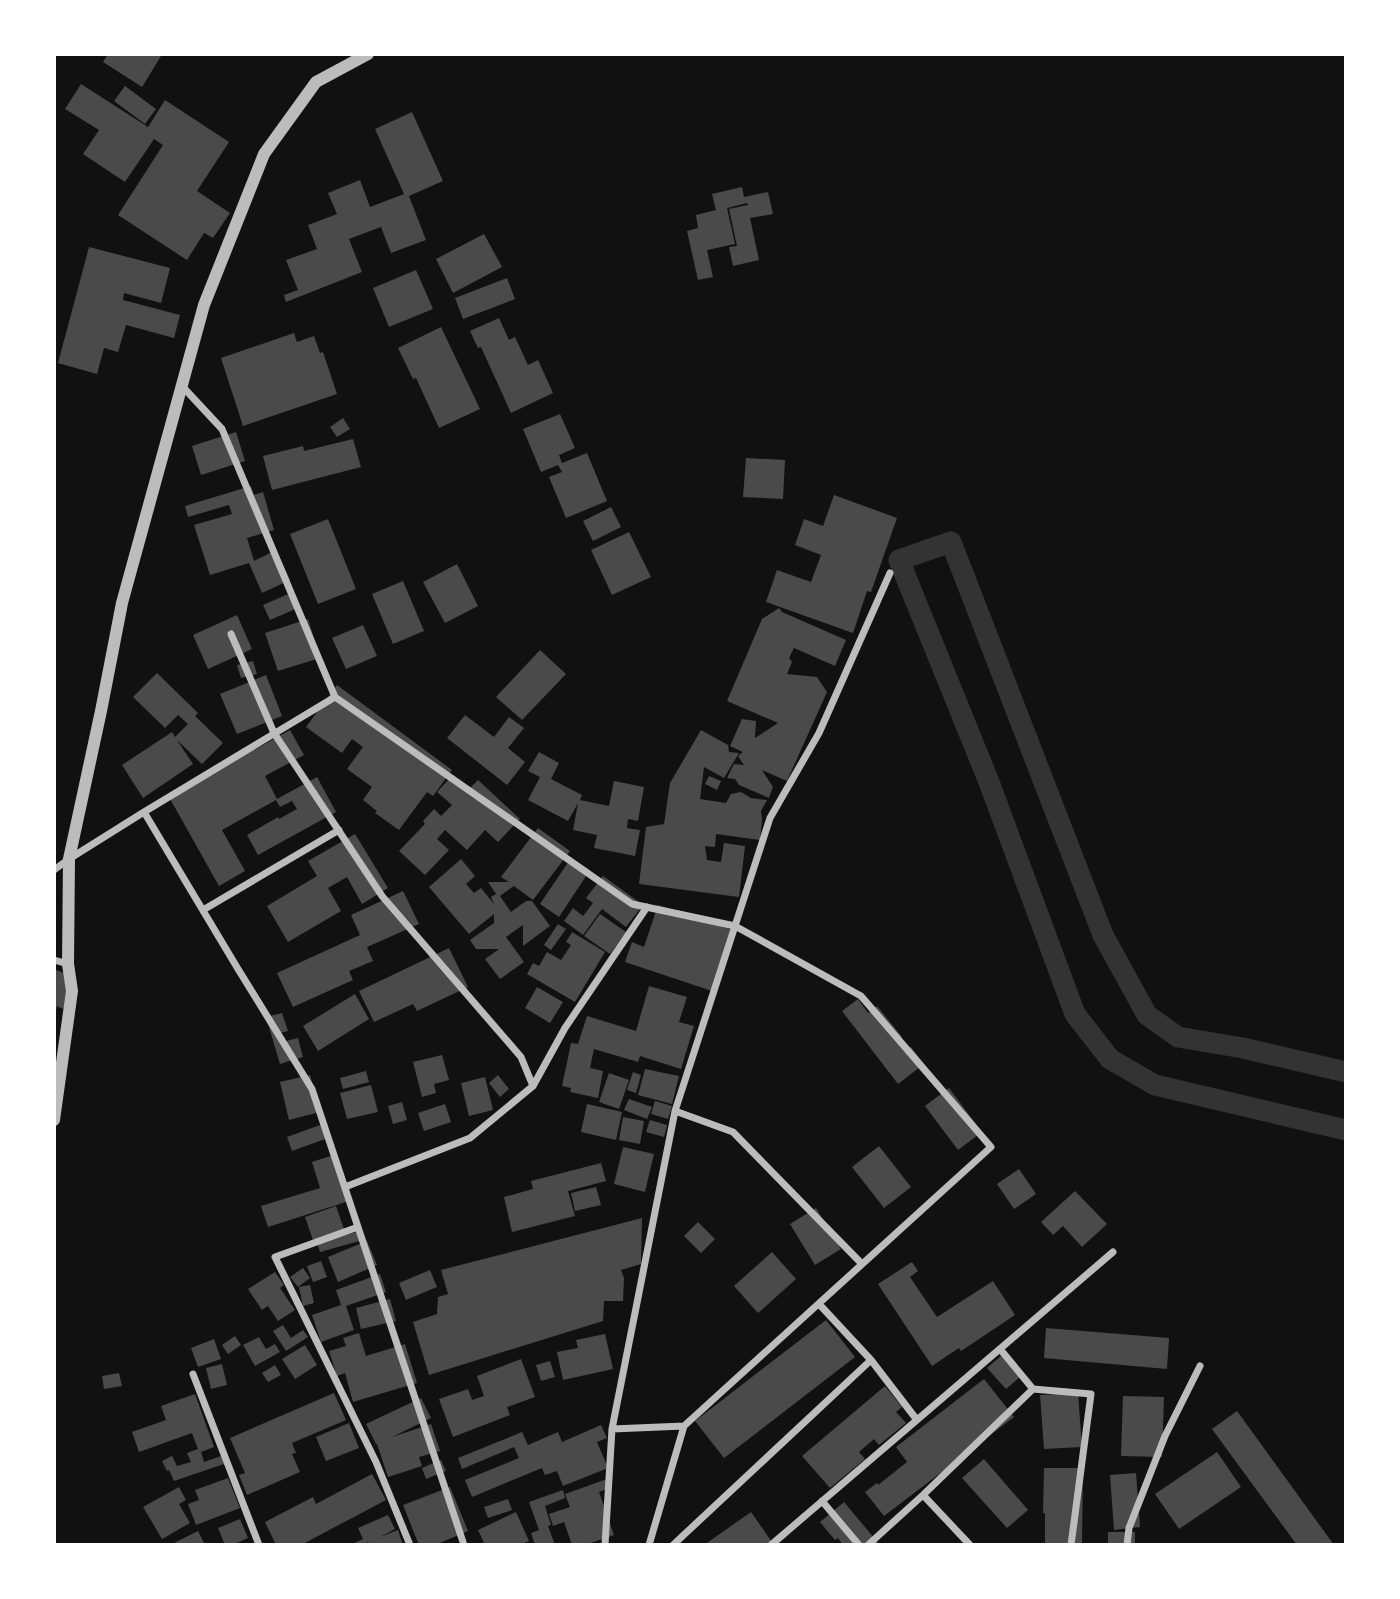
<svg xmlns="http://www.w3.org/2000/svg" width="1400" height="1599" viewBox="0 0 1400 1599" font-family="'PT Sans Narrow',sans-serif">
  <rect width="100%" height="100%" fill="#111"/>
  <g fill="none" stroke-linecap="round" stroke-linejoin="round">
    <path stroke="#333" stroke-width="21" d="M1346,1072l-103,-24 -65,-11 -31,-22 -44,-80 -152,-393 -52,18 90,222 86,232 35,45 45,26 191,45"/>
  </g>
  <path fill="#4a4a4a" d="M108,54h50l3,2 -19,31 -39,-25z
    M81,84l67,43 17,-27 64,42 -32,49 33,22 -17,25 -9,-5 -17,27 -69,-45 45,-70 -9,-6 -29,43 -42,-28 16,-24 -34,-21z
    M125,86l31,23 -11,15 -31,-23z
    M412,112l31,69 -34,15 17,44 -35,13 -10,-26 -32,12 13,33 -76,30 -2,-7 14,-5 -12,-30 31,-11 -9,-24 29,-11 -9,-21 32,-13 10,27 34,-13 -29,-65z
    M742,187l2,10 24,-5 5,22 -23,4 9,42 -26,6 -4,-19 8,-1 -8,-37 19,-4 -1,-2 -20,5 8,36 -28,6 6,27 -15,3 -11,-49 11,-3 -2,-13 20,-5 -4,-16z
    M484,234l18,33 -49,26 -17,-34z
    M89,247l81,21 -9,35 -37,-10 -1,7 57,15 -6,23 -48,-13 -8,27 -14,-4 -7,26 -39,-11z
    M416,270l17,39 -44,18 -16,-39z
    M507,278l8,21 -52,20 -8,-21z
    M499,318l10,22 6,-3 13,28 10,-5 15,33 -42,20 -30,-66 -3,1 -8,-17z
    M441,327l39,82 -41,19 -23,-50 -3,1 -15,-31z
    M294,333l3,9 17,-6 6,17 3,-1 14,42 -94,32 -22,-68z
    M560,414l15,34 -16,7 3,8 25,-10 20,48 -41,17 -17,-41 13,-5 -4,-7 -17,7 -18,-43z
    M343,418l7,11 -13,8 -7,-10z
    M236,432l9,29 -44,14 -9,-29z
    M353,439l8,28 -89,23 -9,-34 40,-10 1,5z
    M746,458l39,2 -2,39 -40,-2z
    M251,486l3,9 9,-3 11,38 -27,8 7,23 22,-11 14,30 -28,13 -13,-30 -39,12 -16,-50 38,-11 -3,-9 -41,12 -3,-11z
    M834,495l63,23 -26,74 -4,-1 -14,42 -87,-31 11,-32 34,12 10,-27 -26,-10 9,-26 19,7z
    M611,507l10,20 -28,14 -10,-20z
    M328,519l28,70 -38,15 -28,-70z
    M629,532l22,45 -39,18 -21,-45z
    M457,564l21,42 -33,17 -22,-41z
    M403,581l21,50 -31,13 -21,-50z
    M293,592l7,15 -30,13 -7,-15z
    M779,608l3,4 64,28 -11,26 -41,-18 -5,10 3,4 -5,12 30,3 10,15 -40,89 -25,-11 11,17 -4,11 -30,-13 -4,-6 -8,-1 7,-14 10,1 -6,-9 5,-4 -13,-6 12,-27 14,2 -1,17 23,-15 -51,-22 35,-82z
    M237,615l15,34 -44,20 -15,-34z
    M308,619l12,39 -42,13 -13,-38z
    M363,625l14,31 -31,13 -14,-31z
    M540,650l26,24 -44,46 -26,-23z
    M253,661l4,13 -16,4 -4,-13z
    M157,673l41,40 -3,3 28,27 -21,21 -25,-24 16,24 -50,34 -21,-33 50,-33 3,5 13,-13 -10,-9 -13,13 -32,-31z
    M266,675l16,41 -45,18 -17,-40z
    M337,685l115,85 -19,26 -6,-4 -28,38 -24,-17 2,-2 -14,-11 9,-13 -25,-18 16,-22 -11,-8 -10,14 -36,-26z
    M465,715l29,22 15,-20 15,11 -16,20 17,14 -18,23 -60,-47z
    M290,730l14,25 -39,21 12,23 40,-22 19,35 -78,43 -11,-20 31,-18 1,2 18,-10 -5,-8 -12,6 -4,-7 -54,30 23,41 -26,15 -50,-89z
    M701,730l27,15 1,7 10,1 -15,25 -20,-11 -4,32 26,4 5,-9 10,-2 10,6 16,2 -6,11 1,8 -2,21 -44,-6 -1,13 -10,-1 2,14 14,2 3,-19 21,3 -6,51 -100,-13 7,-57 18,-3 6,-41z
    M539,752l20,11 -8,16 31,16 -2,5 29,6 5,-25 30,6 -6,34 -10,-2 -1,9 13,2 -5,26 -41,-8 3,-13 -24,-5 5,-27 -10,18 -40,-21 12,-23 -12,-6z
    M453,775l16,14 9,-9 42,39 -22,23 -13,-12 -18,20 -22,-20 -8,9 12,11 -24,25 -26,-24 26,-27 -2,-3 11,-12 7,7 11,-11 -15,-13z
    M709,776l12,5 -4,9 -12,-6z
    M538,828l32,23 -37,49 -19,-14 -14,10 11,16 15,-11h6l18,25 -27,20v-21l-17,12 18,25 -24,17 -15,-20 14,-10h-23l-6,-9 24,-17v-9l-25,20 -40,-47 32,-28 14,17 -9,8 8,9 7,-5 13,16 -3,-7 5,-3 -8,-12h21l-8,-5z
    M355,834l33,54 -26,16 -15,-27 -19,11 13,23 -53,31 -21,-36 50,-30 -9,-15z
    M571,858l19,12 -31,47 -19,-13z
    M603,876l40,29 -17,22 -24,-18 -19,26 -19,-14 9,-13 10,8 10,-13 -7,-5z
    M403,891l16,33 -52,23 6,14 -24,10 4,9 -60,27 -16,-34 83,-38 -9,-20z
    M658,905l74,25 -20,61 -87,-29 7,-20 12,5z
    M600,914l26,18 -16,22 -26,-18z
    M558,924l8,5 -15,21 -7,-5z
    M572,932l33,20 -30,50 -48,-28 6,-11 6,3 8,-14 14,8 10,-15 -5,-3z
    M449,948l19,39 -51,24 -4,-7 -39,18 -15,-31z
    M54,969l22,9 -13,31 -6,-3 -2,8z
    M649,986l38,11 -8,25 15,4 -13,43 -41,-13 -2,6 -44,-13 -4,19 13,3 -5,27 -28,-6 1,-4 -9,-2 9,-43 7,1 9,-28 49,15z
    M537,987l26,15 -13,21 -25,-15z
    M355,994l14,25 -51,32 -15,-25z
    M858,999l10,14 9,-7 25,31 -5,4 8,11 6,-5 13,17 -26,20 -56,-73z
    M282,1013l6,18 -8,2 2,9 16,-4 5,19 -23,7 -14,-47z
    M442,1055l7,25 -15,4 2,9 -14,4 -9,-35z
    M645,1069l34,7 -7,28 -34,-9z
    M366,1071l3,11 -26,7 -3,-11z
    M633,1072l8,3 -5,18 -9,-3z
    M609,1073l20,7 -10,29 -20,-7z
    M310,1075l10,37 -31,8 -9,-38z
    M498,1075l11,14 -9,8 -11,-14z
    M485,1077l8,33 -24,6 -8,-33z
    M371,1085l7,27 -31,7 -7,-26z
    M949,1088l33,44 -24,18 -33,-44z
    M629,1099l23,8 -5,12 -23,-9z
    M655,1101l17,5 -4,13 -17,-5z
    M402,1102l5,18 -14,4 -5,-18z
    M445,1104l6,18 -27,9 -6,-18z
    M587,1104l35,8 -6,28 -35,-8z
    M623,1117l21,4 -4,23 -21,-4z
    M650,1120l17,5 -3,12 -18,-5z
    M323,1124l5,14 -36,13 -5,-14z
    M879,1146l32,41 -27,21 -32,-41z
    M623,1147l31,7 -9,38 -31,-8z
    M337,1154l15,46 -84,27 -7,-21 59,-18 -8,-26z
    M601,1163l5,18 -38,10 7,25 -63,16 -8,-35 29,-8 -2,-8z
    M1019,1169l17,25 -22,15 -17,-25z
    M596,1187l5,18 -26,6 -4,-18z
    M1075,1191l32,33 -25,23 -19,-21 -10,9 -12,-13z
    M336,1206l9,26 -31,11 -9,-26z
    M816,1208l25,41 -26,16 -25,-41z
    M642,1218l-1,46 -20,6 3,8 -1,23h-19l-1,20 -174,54 -16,-53 24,-8 1,-17 10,-3 -7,-24z
    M698,1222l17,17 -14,14 -17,-17z
    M360,1231l3,9 -43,12 -3,-9z
    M367,1241l10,24 -39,17 -10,-25z
    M772,1252l24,27 -38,34 -24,-27z
    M321,1261l6,16 -14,5 -6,-16z
    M912,1262l6,9 -8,6 27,40 56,-36 22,34 -54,36 -2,-3 -27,18 -54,-82z
    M303,1268l7,10 -12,9 -8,-10z
    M430,1270l7,17 -31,13 -7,-17z
    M275,1272l9,13 -4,3 15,22 -17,11 -10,-15 -6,4 -14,-21z
    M380,1274l6,18 -40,14 8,24 -33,12 -9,-27 29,-10 -5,-15z
    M310,1285l4,18 -11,3 -4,-19z
    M390,1299l6,22 -35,8 -5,-21z
    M826,1320l29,37 -131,101 -29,-37z
    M283,1325l8,13 12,-8 5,7 -22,14 -13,-20z
    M1046,1328l123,10 -2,31 -123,-11z
    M359,1333l7,23 39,-12 12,39 -64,19 -8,-29 -8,3 -8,-25 17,-5 -3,-8z
    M605,1334l8,35 -50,11 -6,-28 21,-4 -2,-8z
    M235,1336l6,9 -13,9 -6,-9z
    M259,1337l7,12 9,-5 5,8 -25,14 -12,-21z
    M214,1339l7,20 -23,8 -7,-19z
    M305,1345l12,20 -22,14 -13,-20z
    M1002,1355l18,22 -14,12 -19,-21z
    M521,1359l14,38 -28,10 3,8 -57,22 -14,-38 29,-10 4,11 12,-4 -7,-20z
    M550,1361l5,16 -14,4 -5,-16z
    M222,1364l5,21 -16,4 -5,-21z
    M275,1365l6,10 -13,7 -6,-9z
    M119,1373l3,13 -18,3 -2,-13z
    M984,1379l30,38 -130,99 -19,-24 12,-9 1,2 29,-23 -11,-15z
    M885,1386l17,21 -6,5 10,11 -27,22 -5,-6 -15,13 6,7 -35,29 -28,-32z
    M334,1393l12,27 -54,23 4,10 -4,1 8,18 -53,23 -8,-20 6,-2 -15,-35z
    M1078,1393l4,54 -38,2 -4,-54z
    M195,1394l19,53 -13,5 3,10 17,-6 3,8 -50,17 -5,-11 -2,1 -5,-10 10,-5 5,10 14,-4 -4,-9 11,-4 -6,-16 -53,19 -7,-20 34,-12 -5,-14z
    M1123,1396l41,1 -2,60 -41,-1z
    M421,1398l10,20 -39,19 39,-13 9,27 -21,6 3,9 -34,11 -11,-33h-1l-10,-20z
    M1237,1411l97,134h-37l-85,-116z
    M349,1423l10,25 -33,13 -10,-24z
    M601,1425l6,13 -10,4 11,26 -45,18 -6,-15 -12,4 -3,-7 -70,29 -7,-17 54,-22 -5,-11 -52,22 -4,-11 64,-26 6,13 30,-13 4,10z
    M1217,1452l24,35 -62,42 -24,-35z
    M984,1459l44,51 -21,18 -45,-50z
    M441,1460l5,11 -20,8 -4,-11z
    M1044,1468h39l-1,77h-37v-32h-2z
    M1136,1473l4,54 -26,3 -4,-55z
    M372,1474l14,26 -85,45h-25l-11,-23 48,-25 3,7z
    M228,1478l12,30 -44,17 -8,-21 11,-4 -4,-10z
    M607,1479l3,9 -11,4 15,43 -29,10h-13l-8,-23 -11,4 -4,-12 21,-7 -5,-13z
    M179,1487l7,13 -7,4 11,19 -28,16 -19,-32z
    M450,1487l18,44 -33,14h-16l-16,-40z
    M563,1490l2,8 -20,8 6,19 -3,1 7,19h-20l-4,-12 8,-3 -10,-28z
    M508,1499l4,11 -24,8 -4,-11z
    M844,1502l36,43h-37l-5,-7 -3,2 -15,-18z
    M516,1512l13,29 -9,4h-35l-7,-15z
    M751,1512l23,33h-70z
    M388,1515l7,14 -15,8 18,-7 5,15h-34l-1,-3 -5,3h-13l13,-6 -5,-11z
    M240,1519l8,19 -16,7h-7l-7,-17z
    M198,1531l7,14h-35z
    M1108,1532h27v13h-27z"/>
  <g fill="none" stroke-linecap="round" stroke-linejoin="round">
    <path stroke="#bcbcbc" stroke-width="7" d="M182,386l40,43 113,268 297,207 103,22 35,-108 49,-85 71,-160
      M231,634l43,99 108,163 139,161 12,29
      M144,812l191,-115
      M54,870l15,-11 75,-47 94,157 74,120 152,456
      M203,910l136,-80
      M54,960l14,4
      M675,1111l58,21 129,132
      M345,1187l125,-49 63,-52 32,-58 82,-121
      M358,1227l-83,30 101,205 34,83
      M819,1304l52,56 46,60
      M1000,1349l33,40 58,5 -20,151
      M193,1374l66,171
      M612,1429l72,-3
      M923,1495l47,50
      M822,1501l37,44
      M605,1545l7,-116 63,-318 60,-185 126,70 130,151 -307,279 -35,119
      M673,1545l198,-185
      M771,1545l342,-293
      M868,1545l55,-50 110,-106
      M1127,1545l2,-17 36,-92 35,-70"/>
    <path stroke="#bcbcbc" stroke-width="12" d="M54,1120l18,-129 -4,-27 1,-105 32,-148 21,-108 82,-298 60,-151 52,-72 52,-28"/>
  </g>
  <rect width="1400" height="1599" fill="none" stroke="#ffffff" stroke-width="112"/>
</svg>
